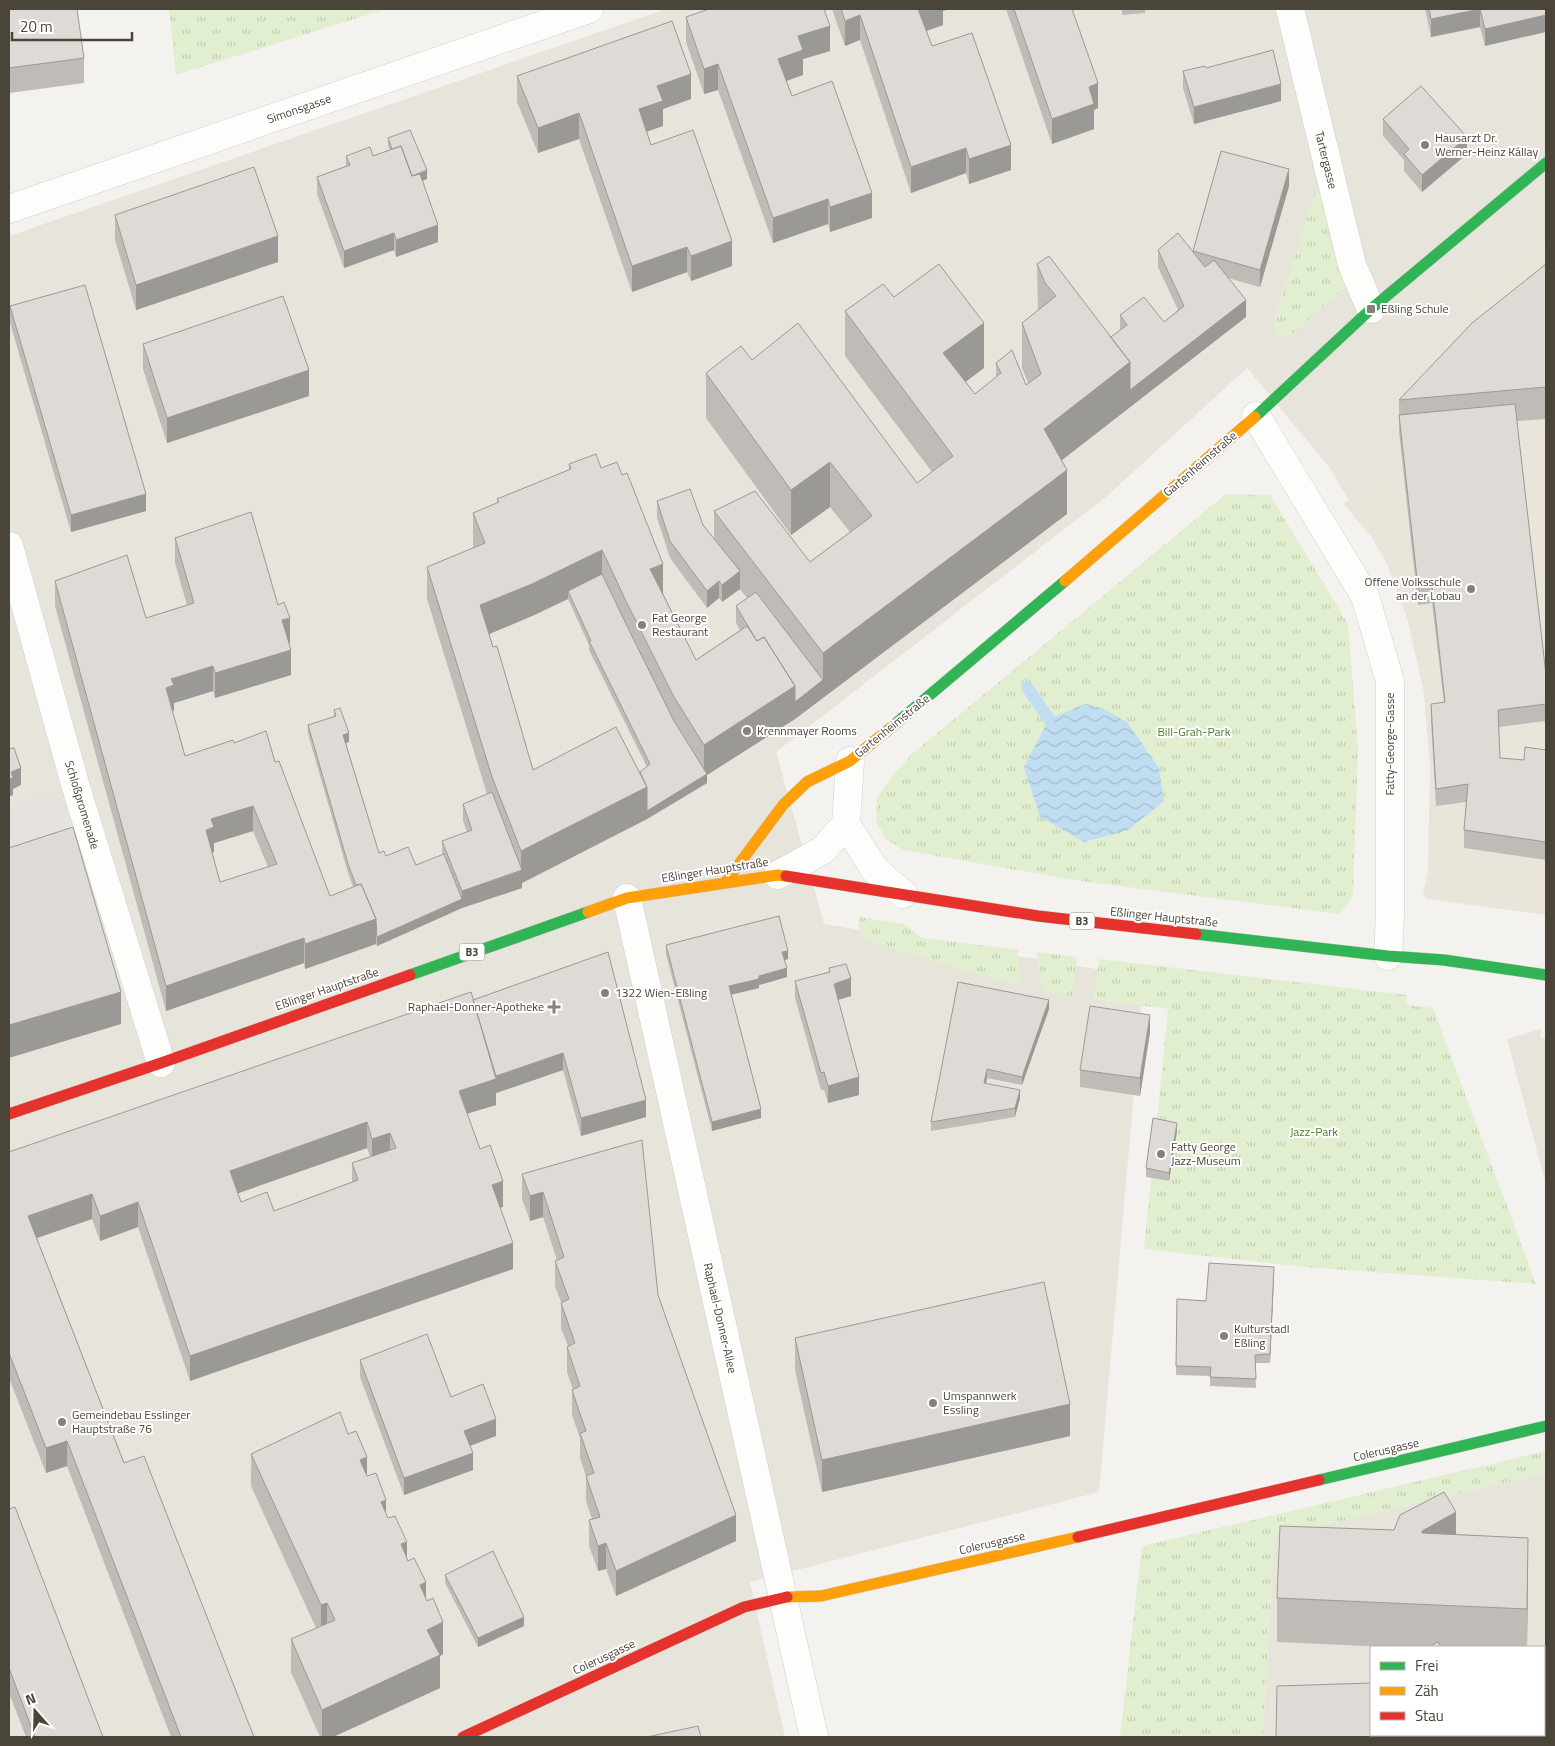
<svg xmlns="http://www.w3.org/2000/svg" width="1555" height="1746" viewBox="0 0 1555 1746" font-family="'Titillium Web',sans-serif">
  <defs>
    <pattern id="grass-tufts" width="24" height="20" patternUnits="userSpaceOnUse" patternTransform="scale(1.25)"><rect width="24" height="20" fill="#e1eecf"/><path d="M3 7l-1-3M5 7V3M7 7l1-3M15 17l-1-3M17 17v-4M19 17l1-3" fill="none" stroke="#c3cdb2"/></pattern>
    <pattern id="water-waves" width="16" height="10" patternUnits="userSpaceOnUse" patternTransform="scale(1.25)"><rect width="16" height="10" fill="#c0ddf1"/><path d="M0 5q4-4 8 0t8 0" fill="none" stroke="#a6bfcf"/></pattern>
  </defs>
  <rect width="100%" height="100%" fill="#f4f2ee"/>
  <path fill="#e7e4dc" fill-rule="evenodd" d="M666,9h880v872l-118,-13 2,-101 -6,-74 -17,-76 -21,-56 -57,-94 -82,-99 -140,128 -331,256 48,172 320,53 -45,515 -349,90 35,155h-776v-1501z
    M1541,1029l-1,8 6,1v147l-39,-146z
    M1546,1473v264h-283l11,-200zM1371,1647h173v88h-173z"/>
  <path fill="#eae5da" d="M1546,242v673l-120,-16 -3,-6 10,-43 3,-44 -5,-85 -24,-104 -21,-56 -13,-22 -29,-35 56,-46 -4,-51 92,-84 -22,-21 23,-20z"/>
  <path fill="url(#grass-tufts)" d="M169,9h217l-210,66z
    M1315,192l9,4 23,90 -59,51 -6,1 -6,-3 -4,-7z
    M1226,494l44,1 78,129 10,125 -5,148 -13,17 -260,-33 -177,-31 -17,-11 -10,-18 1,-23 16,-23 19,-21z
    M859,917l45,7 18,14 96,12 2,35 -59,-15 -92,-29c-12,-7 -10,-10 -10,-24z
    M1036,952l41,5 -5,39 -29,-6z
    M1099,959l308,36 -1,10 27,3 103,276 -231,-17 -161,-18 24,-240 -75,-10z
    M1546,1451v22l-272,64 -11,200h-143l22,-191z"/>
  <path fill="#e6e3df" d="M61,789l11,43 15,42 -78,22v-89z"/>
  <path fill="url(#water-waves)" d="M1085,704l17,4 25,14 32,46 5,33 -36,29 -44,12 -44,-25 -16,-50 25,-48z"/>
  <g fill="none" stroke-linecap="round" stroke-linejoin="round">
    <path stroke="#c0ddf1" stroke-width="12" d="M1027,687l22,32"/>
    <defs>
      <path id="street" d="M1290,9l62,256 19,44
        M9,209l580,-200
        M1256,416l109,180 25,85v234l-2,41
        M9,546l66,238 86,279
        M846,824l29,46 28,24
        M778,875l45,-25 23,-26 4,-63
        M627,898l187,839"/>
      <path id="fast" d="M1255,417l116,-108 175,-146
        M894,725l171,-144
        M1196,934l192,22 56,4 102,15
        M410,975l178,-63
        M1319,1480l227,-54"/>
      <path id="slow" d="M1065,581l190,-164
        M725,883l58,-78 24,-23 43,-21 44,-36
        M588,912l39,-14 151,-23 8,1
        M787,1597l34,-1 257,-59"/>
      <path id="jam" d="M786,876l252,40 158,18
        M9,1114l152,-51 249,-88
        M1078,1537l241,-57
        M463,1737l281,-130 43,-10"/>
    </defs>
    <use href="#street" stroke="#d2d0cb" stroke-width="29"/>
    <use href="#fast" stroke="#d3cfc5" stroke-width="12"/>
    <use href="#slow" stroke="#d3cfc5" stroke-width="12"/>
    <use href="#jam" stroke="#d3cfc5" stroke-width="12"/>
    <use href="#street" stroke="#fdfdfc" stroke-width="28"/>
    <use href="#fast" stroke="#30b455" stroke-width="11"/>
    <use href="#slow" stroke="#ff9f0a" stroke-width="11"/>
    <use href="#jam" stroke="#e5322d" stroke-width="11"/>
  </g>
  <path fill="#bfbcb8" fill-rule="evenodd" d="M9,9l75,49v25l-75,10z
    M832,9h117l-6,2v14l-17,6 6,15 79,124 -42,14 -3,-11 -55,20 -51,-153 -15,6z
    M1006,9h66l26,99 -4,2v19l-42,15z
    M1122,9h23v4l-23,2z
    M1425,9h121l-61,37 -5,-19 -49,10z
    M686,17l144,34 -27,8v16l-17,6 6,15 80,122 -42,14 -2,-8 -55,19 -55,-153 -14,4 -18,-52z
    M1183,71l98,30 -87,23 -11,-36z
    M517,76l174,23 -28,10v17l-16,6 4,13 81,121 -41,15 -4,-9 -55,20 -53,-153 -41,14 -21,-51z
    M1383,119l84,35 -45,38 -18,-21v-11l-21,-24z
    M388,138l39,41 -5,2 16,61 -42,15 -2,-7 -50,18 -27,-74v-17l29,-11v-10h27l17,-6 -2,-4z
    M1221,151l68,35 -29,101 -32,-9 18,39 -184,143 5,54 -272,205 -88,56v8l-60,36 -125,64v5l-60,20 -85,38 -1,-2 -71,25 -1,-6 -138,48 -111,-405v-25l91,37 41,-13 -12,-42v-25l115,105h-1l2,32 -76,23 -2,-7 -39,12v8h-2l13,45 49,-13 41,19 55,134 23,-9 -5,-14 -40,-139v-9l26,-8v-7l15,32 -3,1 33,110 7,3 30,9 26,-10v-14l25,-9 -4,-11v-17l24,-10 -60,-195v-32l47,-19 -1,-3v-32l24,-10v-4l72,-29v-6l32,4 95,192 44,-30 -4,-7v-17l11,-8 -7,-9 -18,13 -3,-4 -12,10 -37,-50 -13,-40v-17l46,24 11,14v-28l96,51 40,-30 -20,-25 -39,28 -85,-117v-45l46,-13 165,123 15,-11 -87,-116v-45l49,-14 90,71 -18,14 9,12 21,-17v-14l30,22 2,-2 -6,-15v-45l16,-12 -1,-47 74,73 9,-7v-15l44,7 14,-12 -20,-43v-17l35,1zM568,599l21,46v5l58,117 -7,5 -107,-2 -44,-136 43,-18zM253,831l15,36 -48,15 -8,-30h2v-9z
    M115,215l163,47 -142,48 -21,-70z
    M1546,264v155l-29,2 29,254v46l-47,6 1,31 24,2 22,-10v110l-82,-12v-18l2,-28 -30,4 -5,-85v-17l13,-1 -12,-100 -14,2 -19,-173v-32z
    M10,306l136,205 -75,21 -61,-209z
    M143,344l166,52 -142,47 -24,-74z
    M666,945l122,14 -3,1 2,17 -28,8v3l-28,7 30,123 -49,13 -46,-177z
    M608,952l38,165 -65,19 -18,-66 -67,23v12l-29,9 13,35 23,58h-3l13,62 -323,112 -52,-154 -38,14 -8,-22 -55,19 87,225 130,274h-83l-104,-271 -21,7 -37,-95v-226l464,-152zM367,1148l3,9 -18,6v19l-78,29 -33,-9 -3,-9z
    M829,968l22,28 -13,4 21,95 -31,8 -4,-13h-3l-26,-92v-17l34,-9z
    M1049,1009l-27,76 -35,-7 -1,6 34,14 -5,19 -84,14v-9z
    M1150,1032l-10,64 -60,-9v-17z
    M1177,1131l-8,50 -23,-4v-9z
    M522,1174l136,121 78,246 -120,55 -10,-27 -8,2 -9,-25v-26l3,-1 -6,-18v-25l-6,-18v-20l-8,-23v-25h1l-6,-18v-25l1,-1 -7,-18v-26l-6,-16v-25l2,-1 -14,-43 -13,4 -8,-22z
    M1274,1276l-4,87h-15l1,25 -46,-2v-10l-34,-1 1,-76 29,2z
    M795,1338l275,98 -248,56 -27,-122z
    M360,1360l91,37 45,39 -26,10 3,24 -69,25 -44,-118z
    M348,1434l19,42 19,38 40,85 17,55 -3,2v32l-107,49h-13l-29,-65v-33l25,-11 -65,-142v-32z
    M9,1509l94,228h-77l-17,-44z
    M1456,1534l72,4 -1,109h-138l-112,-5v-44z
    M445,1575l79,51 -46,21 -33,-64z"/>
  <path fill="#9b9996" d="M918,9h31l-6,2v14l-25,9z
    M1480,9v18l-49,10v-18z
    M860,15v25l-15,6v-25z
    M1546,15v17l-61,14v-17z
    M830,26v25l-27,8v16l-25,9v-25l20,-23z
    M718,64v26l-14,4v-25z
    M691,74v25l-28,10v17l-24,8v-25l18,-23z
    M1098,83v25l-4,2v19l-42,15v-25l37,-32z
    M1281,84v17l-87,23v-17z
    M579,113v26l-41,14v-25z
    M1467,137v17l-45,38v-17z
    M1011,145v25l-42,14v-25z
    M966,148v25l-55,20v-26z
    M1289,169v17l-29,101v-17z
    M427,170v9l-18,7v-9z
    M872,193v25l-42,14v-25z
    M828,199v25l-55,19v-25z
    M438,225v17l-42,15v-17z
    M394,233v17l-50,18v-17z
    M278,236v26l-142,48v-25z
    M732,241v25l-41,15v-25z
    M687,247v25l-55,20v-26z
    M1246,300v17l-202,157v-45l86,-67z
    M984,323v45l-41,30v-45z
    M309,370v26l-142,47v-25z
    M830,462v45l-39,28v-45z
    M1067,470v44l-272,205 -88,56v8l-60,36 -125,64v5l-60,20 -85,38v-9l85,-38v-8l59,-20v-20l126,-64 57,-11v-31l91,-59 28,-6v-27z
    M146,494v17l-75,21v-17z
    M602,550v33l-34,8v8l-36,17 -52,22v-33z
    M663,564v32l-13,-27z
    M740,571v18l-18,13v-17z
    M719,581v17l-12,10v-17z
    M290,618v25l-8,3v-26z
    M291,650v25l-76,23v-25z
    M213,666v25l-39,12v8l-8,2v-25l5,-9z
    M349,733v9l-6,2v-9z
    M21,768v17l-8,4v6l-4,2v-18l2,-7z
    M253,806v25l-39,12v9l-8,3v-25l5,-11z
    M376,919v25l-71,25v-25z
    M304,938v25l-138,48v-25z
    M788,951v8l-6,2v-9z
    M787,968v9l-28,8v3l-30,7v-9l30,-10z
    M851,978v18l-17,5v-17z
    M121,992v32l-112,34v-33z
    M1049,1000v9l-27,76v-8z
    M1150,1015v17l-10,64v-18z
    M563,1053v17l-67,23v12l-37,11v-25l35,-14z
    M987,1069v9l-3,14v-9z
    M859,1077v18l-31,8v-17z
    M1020,1090v8l-5,19v-9z
    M646,1100v17l-65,19v-18z
    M761,1109v9l-49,13v-9z
    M367,1122v26l-137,48v-25z
    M1177,1123v8l-8,50v-8z
    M390,1133v25l-18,7v-26z
    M503,1181v26l-11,3v-25z
    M543,1192v25l-13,4v-25z
    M92,1194v25l-64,22v-25z
    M138,1202v25l-38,14v-25z
    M513,1243v26l-323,112v-25z
    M1274,1267v9l-4,87v-9z
    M1070,1404v32l-248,56v-32z
    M496,1419v17l-32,12v-17z
    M67,1441v25l-21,7v-25z
    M473,1453v17l-69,25v-17z
    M367,1457v33l-7,-30z
    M386,1500v32l-5,-30z
    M1456,1512v45l-34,18v-44z
    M736,1515v26l-120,55v-25z
    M1528,1538v44l-1,65v-38z
    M407,1542v32l-6,-30z
    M606,1543v26l-8,2v-25z
    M426,1582v33l-6,-30z
    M327,1603v32l-6,3v-33z
    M524,1617v9l-46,21v-9z
    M443,1622v32l-3,2v32l-107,49h-11v-27l105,-80z"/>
  <path fill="#dedbd6" stroke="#9b9996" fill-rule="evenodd" d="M9,9h68l7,49 -75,10z
    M709,9h115l6,17 -32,10 5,14 -25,9 14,37 40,-15 40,112 -42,14 -2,-8 -55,19 -55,-154 -14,5 -18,-52z
    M841,9h77l14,37 40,-13 39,112 -42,14 -3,-11 -55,19 -51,-152 -15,6z
    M1014,9h58l26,74 -9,4 5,17 -42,15z
    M1429,9h117v6l-61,14 -5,-20 -49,10z
    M672,21l19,53 -34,12 6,15 -24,8 12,36 42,-15 39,111 -41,15 -4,-9 -55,19 -53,-153 -41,15 -21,-52z
    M1273,50l8,34 -87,23 -11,-36 22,-5 1,2z
    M1421,86l46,51 -45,38 -18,-21 5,-5 -26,-30z
    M410,130l17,40 -15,6 -11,-30 -9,3 -4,-11z
    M401,146l11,30 8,-2 18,51 -42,15 -2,-7 -50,18 -27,-74 33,-12 -4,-9 24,-9 3,9z
    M1221,151l68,18 -29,101 -67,-19z
    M254,167l24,69 -142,49 -21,-70z
    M1178,233l27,34 9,-7 32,40 -116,90v-28l-21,-27 2,2 16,-12 -7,-10 24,-18 20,25 20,-16 -26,-56z
    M1049,256l81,106 -86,67 23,41 -244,183 -109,-142 41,-20 55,71 62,-46 -42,-54 -39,28 -85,-117 35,-27 11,14 46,-37 119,160 36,-27 -108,-145 38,-27 11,13 45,-33 45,59 -41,30 32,41 26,-21 -5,-10 16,-13 14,35 15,-11 -19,-51 34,-27 -11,-13 -8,-19z
    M1546,264v123l-147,13 73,-77z
    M85,285l61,209 -75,21 -61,-209z
    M283,296l26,74 -142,48 -24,-74z
    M1515,404l31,271v29l-48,6 2,48 24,2 1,-13 21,3v92l-82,-12 4,-46 -32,5 -5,-85 14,-2 -13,-116 -14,2 -19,-173z
    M596,454l5,14 16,-6 5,13 5,-2 36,91 -13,5 46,91 51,-34 10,15 7,-4 31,49 -91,59 -30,-48 -48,-96 -24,-51 -70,34 -52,21 13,42 4,-1 36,124 83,-43 31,60 -126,64 -29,-74 -65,-210 58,-24 -12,-30 26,-11 -2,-3 74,-30 -2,-5z
    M690,489l13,36 37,46 -18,14 -3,-4 -12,10 -37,-50 -13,-40z
    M251,512l27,93 6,-3 6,16 -8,2 9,30 -76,23 -2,-7 -42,13 3,6 -8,3 19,68 48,-16 1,3 32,-12 9,31 4,-1 51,135 31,-12 15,35 -71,25 -1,-6 -138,48 -111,-405 72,-26 19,63 48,-15 -19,-65zM253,806l24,58 -57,18 -14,-52 8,-3 -3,-8z
    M602,574l24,50 48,97 33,53 -60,37v-24l-7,-15 10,-8 -61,-123h2l-23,-50z
    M756,592l67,88 -28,22v-16l-31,-49 -7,4 -21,-35z
    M340,708l9,25 -6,2 36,118 5,-2 2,5 22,-9 8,18 28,-11 18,45 -85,38 -1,-18 -15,-35 -5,1 -8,-21 -40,-139 28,-9 -2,-6z
    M14,748l7,20 -10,4 2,6 -4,1v-30z
    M492,792l30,78 -60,21 -20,-50 30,-11 -9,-26z
    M73,827l48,165 -112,33v-177z
    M779,916l9,35 -6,1 5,16 -28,8v3l-30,7 32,123 -49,13 -46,-177z
    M608,952l38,148 -65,18 -18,-65 -67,23 -23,-76z
    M846,964l5,14 -17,6 25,93 -31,9 -4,-14 -3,1 -26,-92 35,-9 -1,-4z
    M958,982l91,18 -27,77 -35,-8 -3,14 36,7 -5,18 -84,14z
    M471,992l25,87 -37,12 21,58 10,-4 13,36 -11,4 21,58 -323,113 -52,-154 -38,14 -8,-22 -64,22 96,247 20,-7 110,281h-73l-114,-296 -21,7 -37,-95v-201zM367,1122l5,17 18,-6 6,15 -44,15 6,17 -84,31 -7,-19 -26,10 -11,-31z
    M1090,1006l60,9 -10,63 -60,-8z
    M1153,1118l24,5 -8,50 -23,-5z
    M642,1140l16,155 78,220 -120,56 -10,-28 -8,3 -9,-26 11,-3 -14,-41 8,-3 -14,-40 6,-2 -14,-41 8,-4 -13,-39 8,-4 -14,-40 8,-4 -14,-38 9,-4 -21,-65 -13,4 -8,-22z
    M1209,1263l65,4 -4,87 -15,1 1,24 -46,-2 1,-10 -35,-1 1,-67 29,2z
    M1044,1282l26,122 -248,56 -27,-122z
    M427,1334l24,63 32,-13 13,35 -32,12 9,22 -69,25 -44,-118z
    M340,1412l8,22 8,-3 11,26 -7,3 7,16 9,-3 10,27 -5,2 7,16 7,-2 12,26 -6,2 7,17 6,-3 12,24 -6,3 7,16 6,-3 10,24 -16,8 13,25 -118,55 -31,-71 44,-19 -8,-17 -6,2 -70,-151z
    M1444,1492l12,20 -34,19v2l106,5 -1,71 -250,-11 3,-72 114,4 6,-15z
    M15,1507l88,230h-68l-26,-69v-159z
    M493,1551l31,66 -46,21 -33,-63z
    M1438,1642l3,5h-12z
    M1371,1683v52h154v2h-249l1,-51z
    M698,1726l3,11h-54z"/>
  <g fill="#868178" stroke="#fff" stroke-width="2">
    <circle cx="1425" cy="145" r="5"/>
    <rect x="1366" y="304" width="10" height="10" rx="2.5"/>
    <circle cx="1471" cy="589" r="5"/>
    <circle cx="642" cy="625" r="5"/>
    <circle cx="747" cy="731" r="5"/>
    <circle cx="605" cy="993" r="5"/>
    <path d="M551.5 999.5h5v5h5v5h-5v5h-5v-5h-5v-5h5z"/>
    <circle cx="1161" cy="1154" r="5"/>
    <circle cx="1224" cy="1336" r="5"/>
    <circle cx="933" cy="1403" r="5"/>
    <circle cx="62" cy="1422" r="5"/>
  </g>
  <g text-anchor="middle" stroke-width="4" stroke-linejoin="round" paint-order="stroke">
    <g fill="#fff" stroke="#817c74" stroke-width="1">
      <rect x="1069.5" y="912.5" width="25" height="17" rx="4"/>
      <rect x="459.5" y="943.5" width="25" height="17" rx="4"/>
    </g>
    <g font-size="11" font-weight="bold" fill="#4b4439">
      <text x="1082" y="925">B3</text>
      <text x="472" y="956">B3</text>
    </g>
    <g font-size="12" fill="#4b4439" stroke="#fff">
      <text transform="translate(299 109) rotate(-19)" y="4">Simonsgasse</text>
      <text transform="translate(1326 160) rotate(76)" y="4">Tartergasse</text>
      <text transform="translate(1200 464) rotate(-41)" y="4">Gartenheimstraße</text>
      <text transform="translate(892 726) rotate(-39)" y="4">Gartenheimstraße</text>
      <text transform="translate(1390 744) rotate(-90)" y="4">Fatty-George-Gasse</text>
      <text transform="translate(82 805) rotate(73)" y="4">Schloßpromenade</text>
      <text transform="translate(715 870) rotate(-9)" y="4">Eßlinger Hauptstraße</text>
      <text transform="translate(1164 917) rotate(6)" y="4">Eßlinger Hauptstraße</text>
      <text transform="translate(327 989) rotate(-19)" y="4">Eßlinger Hauptstraße</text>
      <text transform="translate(720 1318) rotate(77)" y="4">Raphael-Donner-Allee</text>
      <text transform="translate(1386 1450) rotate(-13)" y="4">Colerusgasse</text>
      <text transform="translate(992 1543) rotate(-13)" y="4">Colerusgasse</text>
      <text transform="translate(604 1657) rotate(-25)" y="4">Colerusgasse</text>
    </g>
    <g font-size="12" fill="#4b4439" stroke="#fff" text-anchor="start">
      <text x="1435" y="142">Hausarzt Dr.<tspan x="1435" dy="14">Werner-Heinz Kállay</tspan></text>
      <text x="1381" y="313">Eßling Schule</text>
      <text x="1461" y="586" text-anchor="end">Offene Volksschule<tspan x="1461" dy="14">an der Lobau</tspan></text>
      <text x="652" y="622">Fat George<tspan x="652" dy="14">Restaurant</tspan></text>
      <text x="757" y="735">Krennmayer Rooms</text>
      <text x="615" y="997">1322 Wien-Eßling</text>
      <text x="544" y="1011" text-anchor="end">Raphael-Donner-Apotheke</text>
      <text x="1171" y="1151">Fatty George<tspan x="1171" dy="14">Jazz-Museum</tspan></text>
      <text x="1234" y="1333">Kulturstadl<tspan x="1234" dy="14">Eßling</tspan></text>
      <text x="943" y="1400">Umspannwerk<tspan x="943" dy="14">Essling</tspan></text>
      <text x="72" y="1419">Gemeindebau Esslinger<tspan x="72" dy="14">Hauptstraße 76</tspan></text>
    </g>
    <g font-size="12" fill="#4a7f2a" stroke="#fff">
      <text x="1194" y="736">Bill-Grah-Park</text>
      <text x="1314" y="1136">Jazz-Park</text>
    </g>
  </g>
  <rect width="1555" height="1746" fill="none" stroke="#4b4439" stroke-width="20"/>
  <rect x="1370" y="1646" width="175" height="90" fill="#ffffff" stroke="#b7b4b0"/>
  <rect x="1380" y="1662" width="25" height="8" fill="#30b455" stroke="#b7b4b0"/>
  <text x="1415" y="1671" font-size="15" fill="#4b4439">Frei</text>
  <rect x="1380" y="1687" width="25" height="8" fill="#ff9f0a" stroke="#b7b4b0"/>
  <text x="1415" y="1696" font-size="15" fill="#4b4439">Zäh</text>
  <rect x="1380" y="1712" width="25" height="8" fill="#e5322d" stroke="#b7b4b0"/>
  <text x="1415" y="1721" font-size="15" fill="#4b4439">Stau</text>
  <g transform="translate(35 1711) rotate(340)" stroke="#ffffff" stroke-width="4" paint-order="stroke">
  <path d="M0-4L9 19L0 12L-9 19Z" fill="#4b4439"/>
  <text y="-8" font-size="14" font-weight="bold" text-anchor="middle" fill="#4b4439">N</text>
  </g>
  <path d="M12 32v8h120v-8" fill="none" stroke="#4b4439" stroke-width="2.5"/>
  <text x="20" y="32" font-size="15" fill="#4b4439" stroke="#ffffff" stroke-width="4" paint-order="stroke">20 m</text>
</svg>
